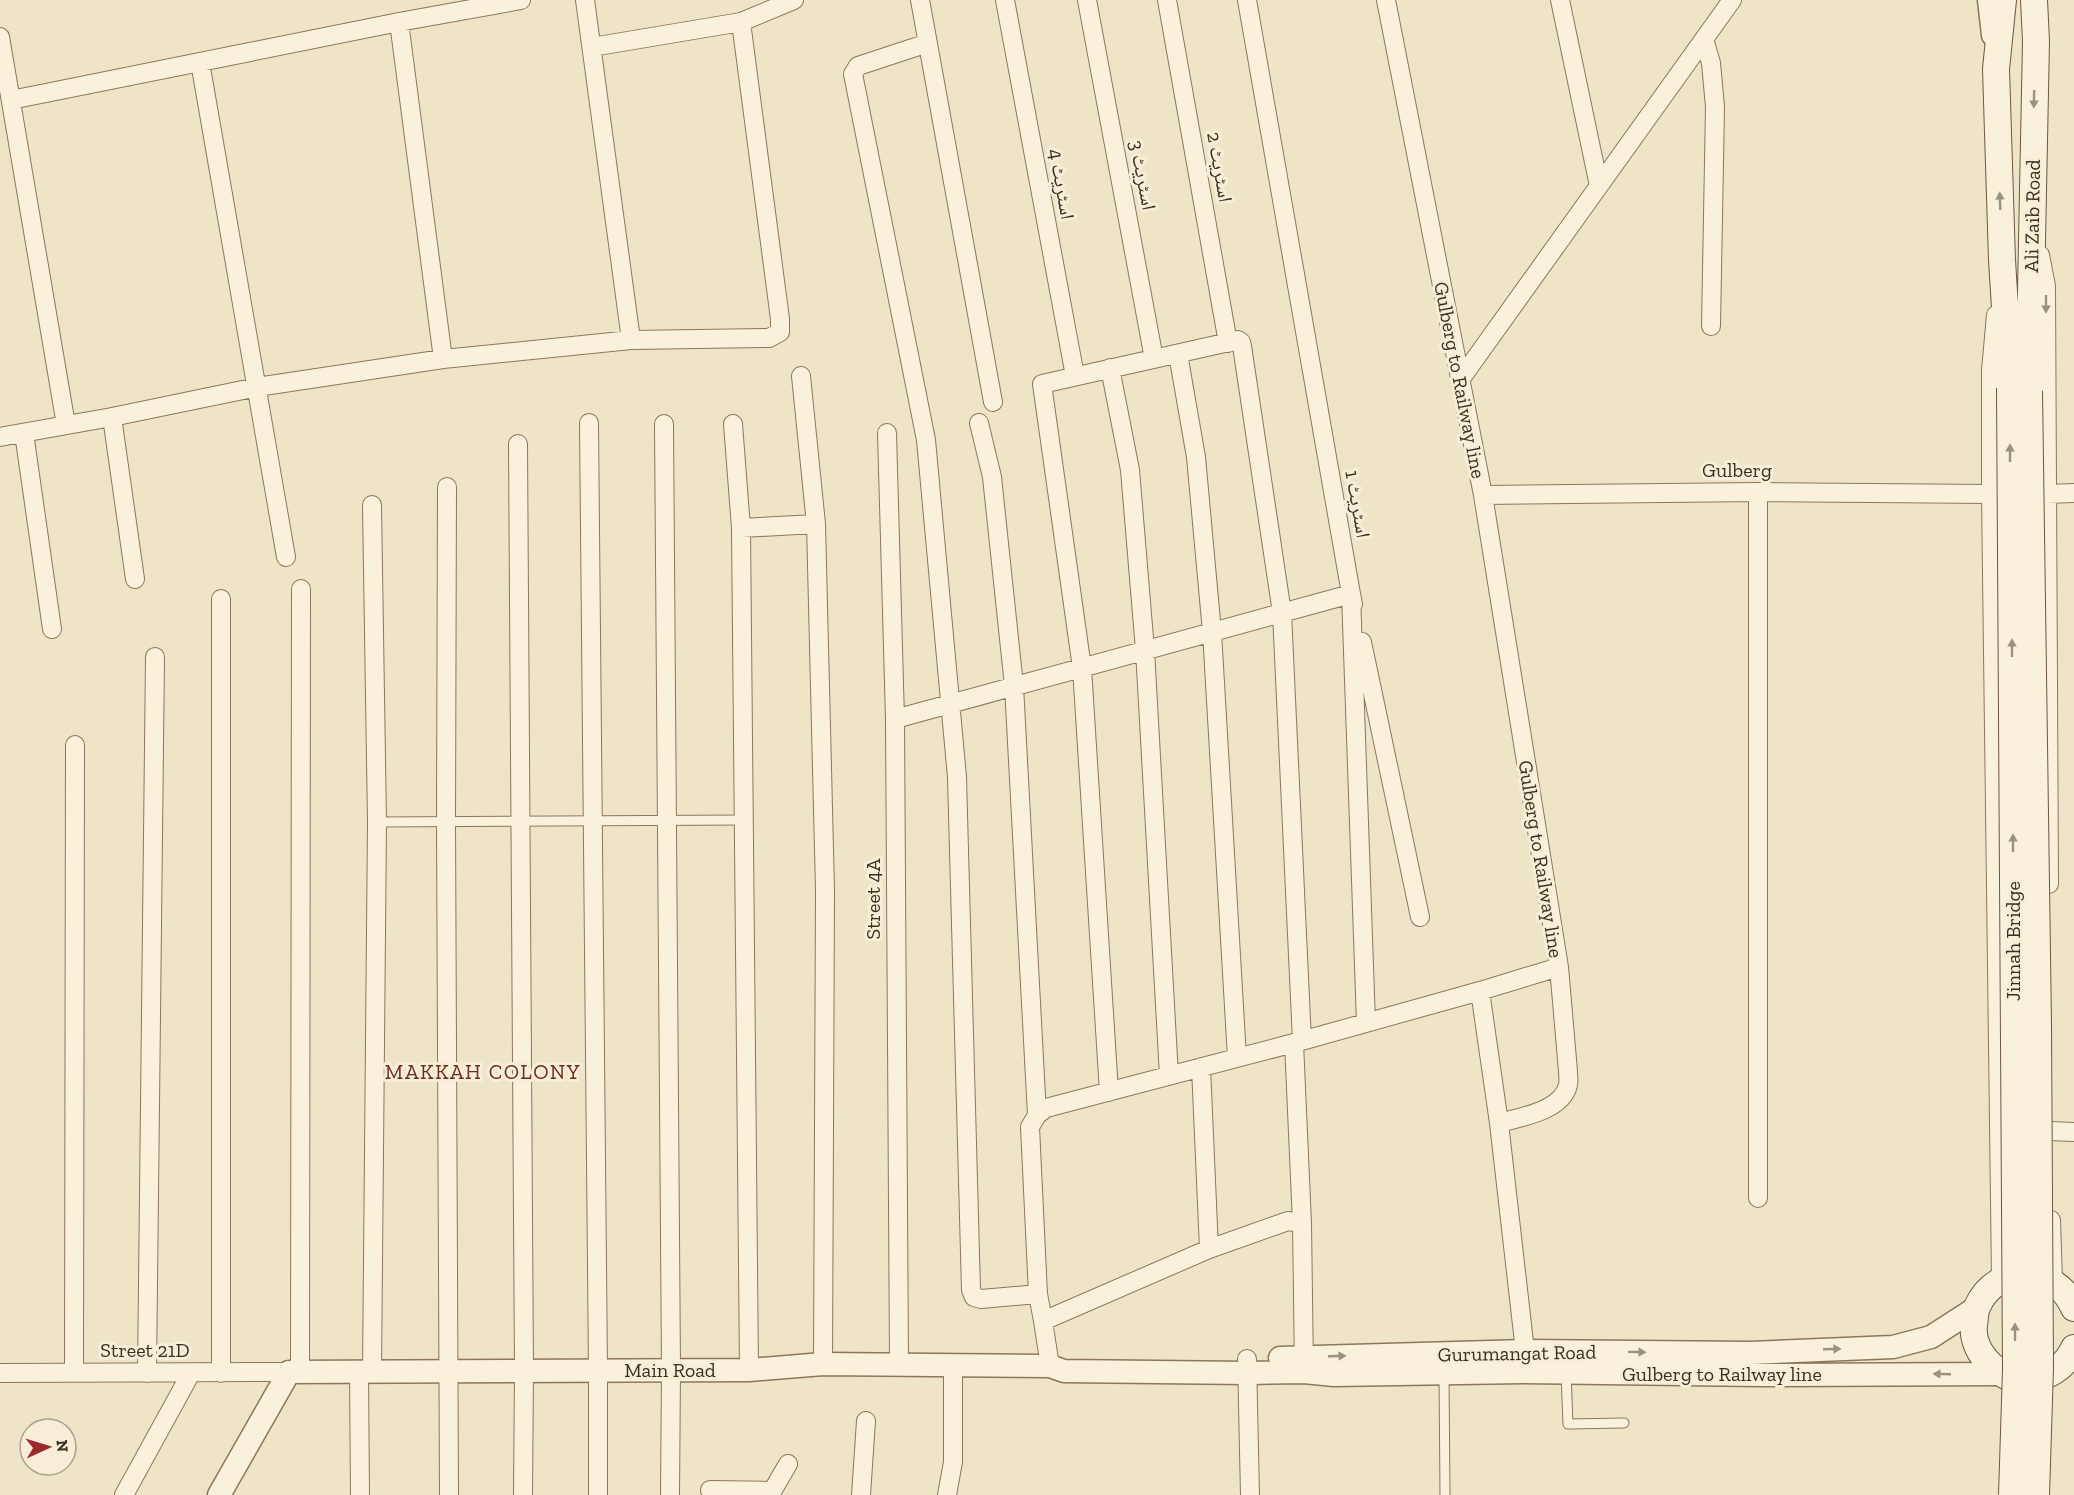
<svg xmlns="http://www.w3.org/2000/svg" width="2074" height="1495" viewBox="0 0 2074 1495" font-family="'Zilla Slab','Noto Naskh Arabic',serif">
  <rect width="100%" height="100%" fill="#f0e4c8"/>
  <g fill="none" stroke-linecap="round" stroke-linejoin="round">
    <defs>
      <path id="service" d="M377,822l367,-2
        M1444,1373l1,122
        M1566,1373l2,51 56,-1"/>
      <path id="minor" d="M585,0l46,340
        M920,0l73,402
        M1005,0l70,376
        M1087,0l67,359
        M1167,0l61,343
        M1247,0l104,594 15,429
        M1386,0l97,495 76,472 -79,24 19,132 26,228 -1,14
        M1560,0l39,186
        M399,22l44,337
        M0,37l66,388
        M1704,39l7,24 4,44 -4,219
        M928,43l-70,23 -5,8 73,366 31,337 14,513 3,7 7,2 57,-5
        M592,47l149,-25 53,-22
        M200,62l86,495
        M11,100l388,-78 122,-22
        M2040,255l6,31 3,598
        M1996,315l-5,55v124l10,786
        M1178,354l18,103 16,175 25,426
        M1110,368l20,102 15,180 24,426
        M801,376l15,148 9,366 -2,474
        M1460,380l272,-380
        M112,417l23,162
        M589,423l9,948v124
        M979,423l13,54 22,209 23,429
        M664,424l7,946 -1,125
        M733,424l8,104 8,842
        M24,433l28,196
        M887,433l8,286 4,645
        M0,437l112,-20 145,-30 186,-28 188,-19 138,-2 11,-6v-13l-39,-297
        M518,444l6,927 -1,124
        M447,487l-1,335 3,673
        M1758,492v706
        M2047,494l27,-1
        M1483,495l275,-3 233,2
        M741,528l75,-4
        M221,599v774
        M1362,642l58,275
        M895,719l456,-125 2,10
        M1201,1067l8,182
        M1109,1092l-27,-424 -40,-284 196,-44 3,2 1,4 40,267 20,428
        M1499,1123c22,-6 63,-12 69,-38 1,-4 0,-10 0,-14l-9,-104
        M2050,1131l24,1
        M2051,1220l2,61
        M1302,1223l2,147
        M1043,1321l-5,-27 -8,-167 7,-12 9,-7 248,-65
        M1247,1359l3,136
        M1050,1366l-7,-45 166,-72 79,-28 14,2 -8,-180 186,-52
        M300,1372l1,-783
        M359,1372l1,123
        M372,1372l5,-550 -5,-317
        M0,1373l289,-1
        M74,1373l1,-628
        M147,1373l8,-716
        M710,1490l62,1
        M124,1495l67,-122
        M770,1495l18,-31
        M861,1495l5,-74
        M947,1495l6,-33v-97"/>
      <path id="tertiary" d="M1989,0l4,35
        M1280,1358l245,-7 225,2 143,-6 38,-10 45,-29
        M219,1495l70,-123 460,-2 74,-6 227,2 14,5 184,2 56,-1 30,3 189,-3 240,3 238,-1"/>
      <path id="secondary" d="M2003,0l-7,69 6,191 8,128
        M2029,391l7,-350 -2,-41
        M2074,1308c-18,-43 -78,-45 -97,-1 -2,5 -2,12 -3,18 -2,15 6,30 17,40 9,9 23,17 37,15 22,-3 37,-13 46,-32"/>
    </defs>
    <use href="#service" stroke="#8d765c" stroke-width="11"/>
    <use href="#minor" stroke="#8d765c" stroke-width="20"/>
    <use href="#tertiary" stroke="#8d765c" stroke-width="25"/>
    <use href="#secondary" stroke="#6f573f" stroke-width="28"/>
    <use href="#service" stroke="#faf1dc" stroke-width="9"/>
    <use href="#minor" stroke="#faf1dc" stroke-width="18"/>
    <use href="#tertiary" stroke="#faf1dc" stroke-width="22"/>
    <use href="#secondary" stroke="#faf1dc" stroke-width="26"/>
    <defs>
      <path id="secondary-bridge" d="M2010,388l6,982 -4,125
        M2029,391l9,635 2,342 -4,127"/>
    </defs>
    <use href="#secondary-bridge" stroke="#6f573f" stroke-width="28" stroke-linecap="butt"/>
    <use href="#secondary-bridge" stroke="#faf1dc" stroke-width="26"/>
  </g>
  <defs><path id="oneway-solid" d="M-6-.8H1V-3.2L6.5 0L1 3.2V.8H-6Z" transform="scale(1.5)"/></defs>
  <g fill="#9c907e">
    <use href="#oneway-solid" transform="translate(2034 99) rotate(91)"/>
    <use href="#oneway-solid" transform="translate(2000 201) rotate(-92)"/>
    <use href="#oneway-solid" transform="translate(2046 304) rotate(90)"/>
    <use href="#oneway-solid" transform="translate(2010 453) rotate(-90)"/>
    <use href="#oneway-solid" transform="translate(2012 648) rotate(-90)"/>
    <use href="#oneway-solid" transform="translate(2013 843) rotate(-90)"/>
    <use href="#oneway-solid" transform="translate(2015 1332) rotate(-90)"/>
    <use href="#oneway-solid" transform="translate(1832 1349) rotate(-2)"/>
    <use href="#oneway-solid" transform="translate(1637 1352) rotate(1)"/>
    <use href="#oneway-solid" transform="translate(1337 1356) rotate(-2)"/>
    <use href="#oneway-solid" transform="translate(1942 1374) rotate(-178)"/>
  </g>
  <g text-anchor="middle" stroke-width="6" stroke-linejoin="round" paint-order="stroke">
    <g font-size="20" fill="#3d2e20" stroke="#f7eed8">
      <text transform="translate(1220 167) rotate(80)" y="7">اسٹریٹ 2</text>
      <text transform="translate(1143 175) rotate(79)" y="7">اسٹریٹ 3</text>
      <text transform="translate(1062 184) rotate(80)" y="7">اسٹریٹ 4</text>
      <text transform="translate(2032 216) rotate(-89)" y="7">Ali Zaib Road</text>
      <text transform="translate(1460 380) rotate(79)" y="7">Gulberg to Railway line</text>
      <text x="1737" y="477">Gulberg</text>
      <text transform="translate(1358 504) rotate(80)" y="7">اسٹریٹ 1</text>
      <text transform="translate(1541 859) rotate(81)" y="7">Gulberg to Railway line</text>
      <text transform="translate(873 899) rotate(-90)" y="7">Street 4A</text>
      <text transform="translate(2013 941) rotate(-90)" y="7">Jinnah Bridge</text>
      <text x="145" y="1357">Street 21D</text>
      <text transform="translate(1517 1353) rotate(-1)" y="7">Gurumangat Road</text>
      <text x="670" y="1377">Main Road</text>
      <text x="1722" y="1381">Gulberg to Railway line</text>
    </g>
    <g font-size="21" letter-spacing="1.5" fill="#6b2e1e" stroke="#f7eed8">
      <text x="483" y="1079">MAKKAH COLONY</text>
    </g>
  </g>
  <g transform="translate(48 1447) rotate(86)"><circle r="28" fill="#f7eed8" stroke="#ada18e" stroke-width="1.5"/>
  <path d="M0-4.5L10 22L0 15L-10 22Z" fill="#9e2a2b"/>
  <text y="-9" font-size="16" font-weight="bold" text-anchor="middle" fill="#3d2e20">N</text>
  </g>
</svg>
